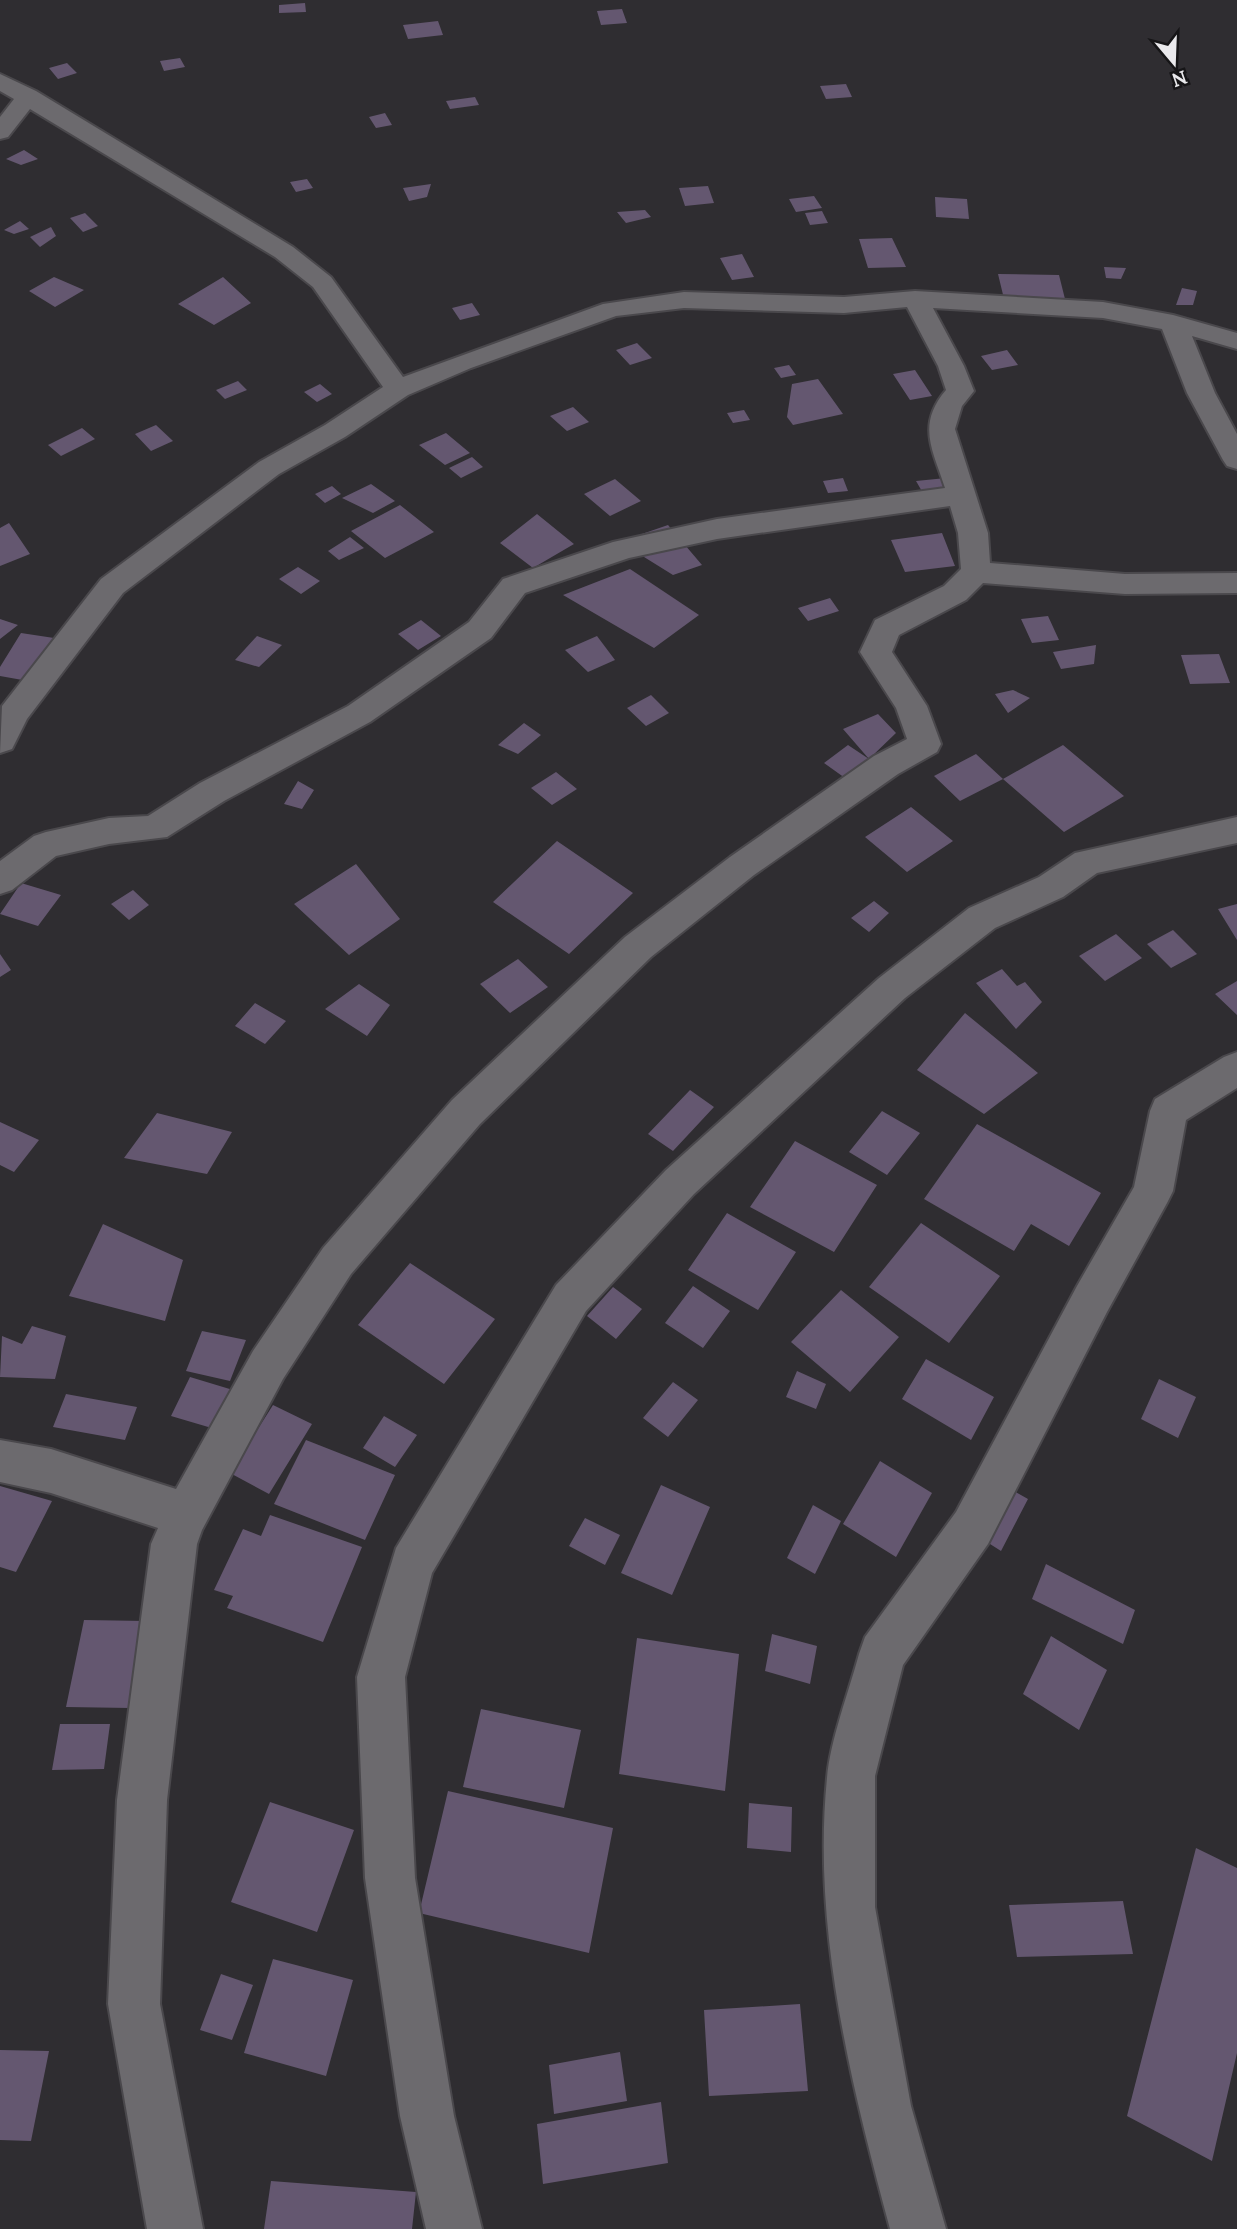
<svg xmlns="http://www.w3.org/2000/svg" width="1237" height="2229" viewBox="0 0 1237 2229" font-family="Lora,serif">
  <rect width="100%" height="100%" fill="#2f2d31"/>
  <path fill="#645770" d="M305,3l1,9 -27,1v-8z
    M622,9l5,14 -26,2 -4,-14z
    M438,21l5,14 -35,4 -5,-14z
    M180,58l5,9 -21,4 -4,-10z
    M67,63l10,10 -19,6 -9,-11z
    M846,84l6,13 -26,2 -6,-13z
    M475,97l4,8 -29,4 -4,-8z
    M385,113l7,12 -16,3 -7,-11z
    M24,150l14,9 -17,6 -15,-6z
    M307,179l6,9 -17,4 -6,-10z
    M431,184l-4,13 -18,4 -6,-13z
    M708,186l6,17 -29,3 -6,-18z
    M814,196l8,12 -26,4 -7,-13z
    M935,197l32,2 2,20 -33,-2z
    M645,210l6,7 -25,6 -9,-11z
    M822,211l6,12 -18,2 -5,-12z
    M85,213l13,13 -15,6 -13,-14z
    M20,221l9,8 -15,5 -10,-4z
    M51,227l5,9 -16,11 -10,-10z
    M892,238l14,29 -38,1 -9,-29z
    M742,254l12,23 -22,3 -12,-22z
    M1104,267l22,1 -5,11 -15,-1z
    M998,274l61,1 7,28h-61z
    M54,277l30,13 -29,17 -26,-16z
    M223,277l28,26 -37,22 -36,-21z
    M1182,288l15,3 -4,14h-17z
    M472,303l8,12 -20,5 -8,-12z
    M637,343l15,15 -22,7 -14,-15z
    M1007,350l11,15 -26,5 -11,-14z
    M789,365l7,10 -15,3 -7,-10z
    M915,370l17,26 -22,4 -17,-26z
    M818,379l25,35 -50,11 -6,-8 5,-33z
    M238,381l9,9 -22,9 -9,-9z
    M320,384l12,10 -15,8 -13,-10z
    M573,407l16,15 -22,9 -17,-15z
    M744,410l6,10 -17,3 -6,-10z
    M156,425l17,16 -22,10 -16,-17z
    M82,428l13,11 -34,17 -13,-11z
    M446,433l24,20 -25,12 -26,-20z
    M472,457l11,10 -22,11 -12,-10z
    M966,476l13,23 -48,8 -15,-26z
    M843,478l5,13 -20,2 -5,-12z
    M615,479l26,22 -31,15 -26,-22z
    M371,484l24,17 -22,12 -31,-15z
    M332,486l9,8 -16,9 -10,-9z
    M400,505l34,27 -49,26 -34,-27z
    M537,514l37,30 -41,24 -33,-25z
    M9,523l21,31 -30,12v-38z
    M668,525l34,40 -29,10 -37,-23 3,-17z
    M942,533l13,33 -50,6 -14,-32z
    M350,537l14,11 -25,12 -11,-9z
    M298,567l22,14 -19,13 -22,-15z
    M630,569l69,46 -45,33 -91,-53z
    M830,598l9,13 -31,10 -10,-13z
    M1048,616l11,24 -27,3 -11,-24z
    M0,619l18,6 -18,14z
    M421,620l20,16 -23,14 -20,-16z
    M21,633l33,5 -26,43 -28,-5v-9z
    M257,636l25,9 -23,22 -24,-7z
    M597,636l18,24 -27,12 -23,-22z
    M1096,645l-2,19 -33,5 -8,-17z
    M1219,654l11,29 -40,1 -9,-29z
    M1013,690l17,8 -22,15 -13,-19z
    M651,695l18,18 -23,13 -19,-18z
    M878,714l18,19 -27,26 -26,-30z
    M524,723l17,12 -23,19 -20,-9z
    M848,745l21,14 -24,19 -21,-15z
    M1063,745l61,51 -60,36 -61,-53z
    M976,754l27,25 -43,22 -26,-25z
    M556,772l21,17 -25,16 -21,-17z
    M298,781l16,9 -12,19 -18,-5z
    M911,807l42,34 -46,31 -42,-35z
    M557,841l76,52 -64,61 -76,-52z
    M356,864l44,55 -51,36 -55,-51z
    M21,883l40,12 -23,31 -38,-12z
    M133,890l16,15 -20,15 -18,-16z
    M874,901l15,12 -20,19 -18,-14z
    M1237,904v36l-19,-31z
    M1173,930l24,24 -26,14 -24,-24z
    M1116,934l26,24 -37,23 -26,-25z
    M0,954l11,16 -11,7z
    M518,959l30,28 -38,26 -30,-29z
    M1002,969l15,17 8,-4 17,20 -26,27 -40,-46z
    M1237,981v34l-22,-21z
    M359,984l31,21 -23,31 -42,-27z
    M255,1003l31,18 -21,23 -30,-18z
    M965,1013l73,60 -54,41 -67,-44z
    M690,1090l24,17 -41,44 -25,-17z
    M882,1111l38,22 -33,42 -38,-23z
    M157,1113l75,19 -25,42 -83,-16z
    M0,1122l39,18 -25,32 -14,-7z
    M977,1124l124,69 -32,53 -38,-22 -17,27 -90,-52z
    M795,1141l82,44 -43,67 -84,-45z
    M727,1213l69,39 -38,58 -70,-40z
    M921,1223l79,53 -51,67 -80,-56z
    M103,1224l80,36 -18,61 -96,-25z
    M410,1263l85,56 -51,65 -86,-59z
    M693,1286l37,25 -27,37 -38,-25z
    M613,1287l29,22 -26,30 -29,-23z
    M841,1290l58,47 -49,55 -59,-50z
    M32,1326l34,10 -11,43 -55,-2 2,-41 20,8z
    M202,1331l44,9 -16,41 -44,-10z
    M926,1359l68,38 -23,43 -69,-41z
    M797,1371l29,13 -10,25 -30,-12z
    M190,1377l43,13 -18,39 -44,-13z
    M1159,1379l37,18 -18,41 -37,-19z
    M673,1382l25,18 -30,37 -25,-19z
    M66,1394l71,13 -12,33 -72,-13z
    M273,1405l39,19 -43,70 -39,-21z
    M384,1416l33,19 -22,32 -32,-19z
    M306,1440l89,35 -30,65 -91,-36z
    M880,1461l52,32 -36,64 -53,-33z
    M661,1485l49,22 -38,88 -51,-22z
    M0,1486l52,15 -36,71 -16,-5z
    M1007,1487l21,12 -27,52 -22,-14z
    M813,1505l28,16 -26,53 -28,-16z
    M270,1515l92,32 -39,95 -96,-34 6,-12 -19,-6 29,-61 18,7z
    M585,1518l35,17 -15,30 -36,-19z
    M1046,1564l89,46 -12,34 -91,-45z
    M84,1620l62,1 -16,87 -64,-1z
    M772,1634l45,12 -7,38 -45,-13z
    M1051,1636l56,34 -28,60 -56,-36z
    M637,1638l102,16 -14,137 -106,-17z
    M481,1709l100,21 -17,78 -101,-21z
    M60,1724h50l-6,45 -52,1z
    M448,1791l165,37 -24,125 -170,-40z
    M270,1802l84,28 -37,102 -86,-30z
    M749,1803l43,4 -1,45 -44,-4z
    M1196,1848l41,20v185l-25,108 -85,-45z
    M1123,1901l10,53 -116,3 -8,-52z
    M273,1959l80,21 -27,96 -82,-23z
    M221,1974l32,11 -21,55 -32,-10z
    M800,2004l8,87 -99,5 -5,-86z
    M0,2050l49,1 -18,90 -31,-1z
    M620,2052l7,49 -73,13 -5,-49z
    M661,2102l7,61 -125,21 -6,-60z
    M271,2181l145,11 -4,37h-148z"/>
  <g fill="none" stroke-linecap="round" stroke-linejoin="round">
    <defs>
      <path id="minor" d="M0,74l36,17 257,156 38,30 72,100 200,-73 81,-12 160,5 71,-6 188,11 70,13 64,18v16l-45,-13 23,57 22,41v35l-10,-3 -4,-6 -36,-67 -25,-64 -59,-11 -170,-10 31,58 10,25 -12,15 -7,23 33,104 2,30 135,11 112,-1v20l-112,1 -142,-11 -17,17 -67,35 -7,17 35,54 14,38 -4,8 -39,22 -144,101 -103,82 -171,167 -129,150 -68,105 -81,151 -5,14 -30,256 -7,204 43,225h-56l-39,-225 9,-204 34,-256 7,-16 -107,-35 -51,-11v-42l51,9 125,40 77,-138 70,-103 129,-148 173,-163 105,-80 144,-101 33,-17 -11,-31 -36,-56 15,-32 69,-34 17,-17 -3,-36 -8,-27 -233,33 -88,19 -104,35 -34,45 -121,84 -146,79 -57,36 -58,7 -53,12 -44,34 -12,4v-33l34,-25 12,-4 63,-14 39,-2 52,-33 148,-77 121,-84 34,-43 110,-37 104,-23 228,-31c-12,-38 -29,-63 1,-98l-8,-24 -31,-59 -63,6 -160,-5 -68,8 -145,52 -63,27 -63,42 -66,37 -156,119 -96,126 -15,30 -12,4 2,-47 99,-127 158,-117 66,-37 58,-38 -70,-100 -38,-30 -245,-148 -22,28 -8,2v-22l14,-18 -14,-8z
        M1237,817v26l-140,30 -34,24 -68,31 -90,70 -211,196 -108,117 -154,262 -27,104 10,201 39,238 28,113h-56l-26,-113 -35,-238 -8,-201 39,-129 160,-263 110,-115 213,-192 90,-70 70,-31 36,-24z
        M1237,1052v36l-51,32 -13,71 -6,12 -60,109 -119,232 -85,121 -28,111v131l36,199 35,123h-56c-39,-145 -78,-300 -63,-451 3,-37 22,-87 32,-124l6,-17 91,-125 121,-226 57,-99 16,-76 5,-12 69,-42z"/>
    </defs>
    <use href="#minor" stroke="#4a484c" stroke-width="4"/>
    <use href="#minor" fill="#6c6a6e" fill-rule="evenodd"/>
  </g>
  <g transform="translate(1174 63) rotate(161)" stroke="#161517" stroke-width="5" paint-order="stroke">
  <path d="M0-5L12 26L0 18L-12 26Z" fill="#eae9ec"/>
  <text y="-10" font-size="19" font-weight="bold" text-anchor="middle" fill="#eae9ec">N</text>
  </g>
</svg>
